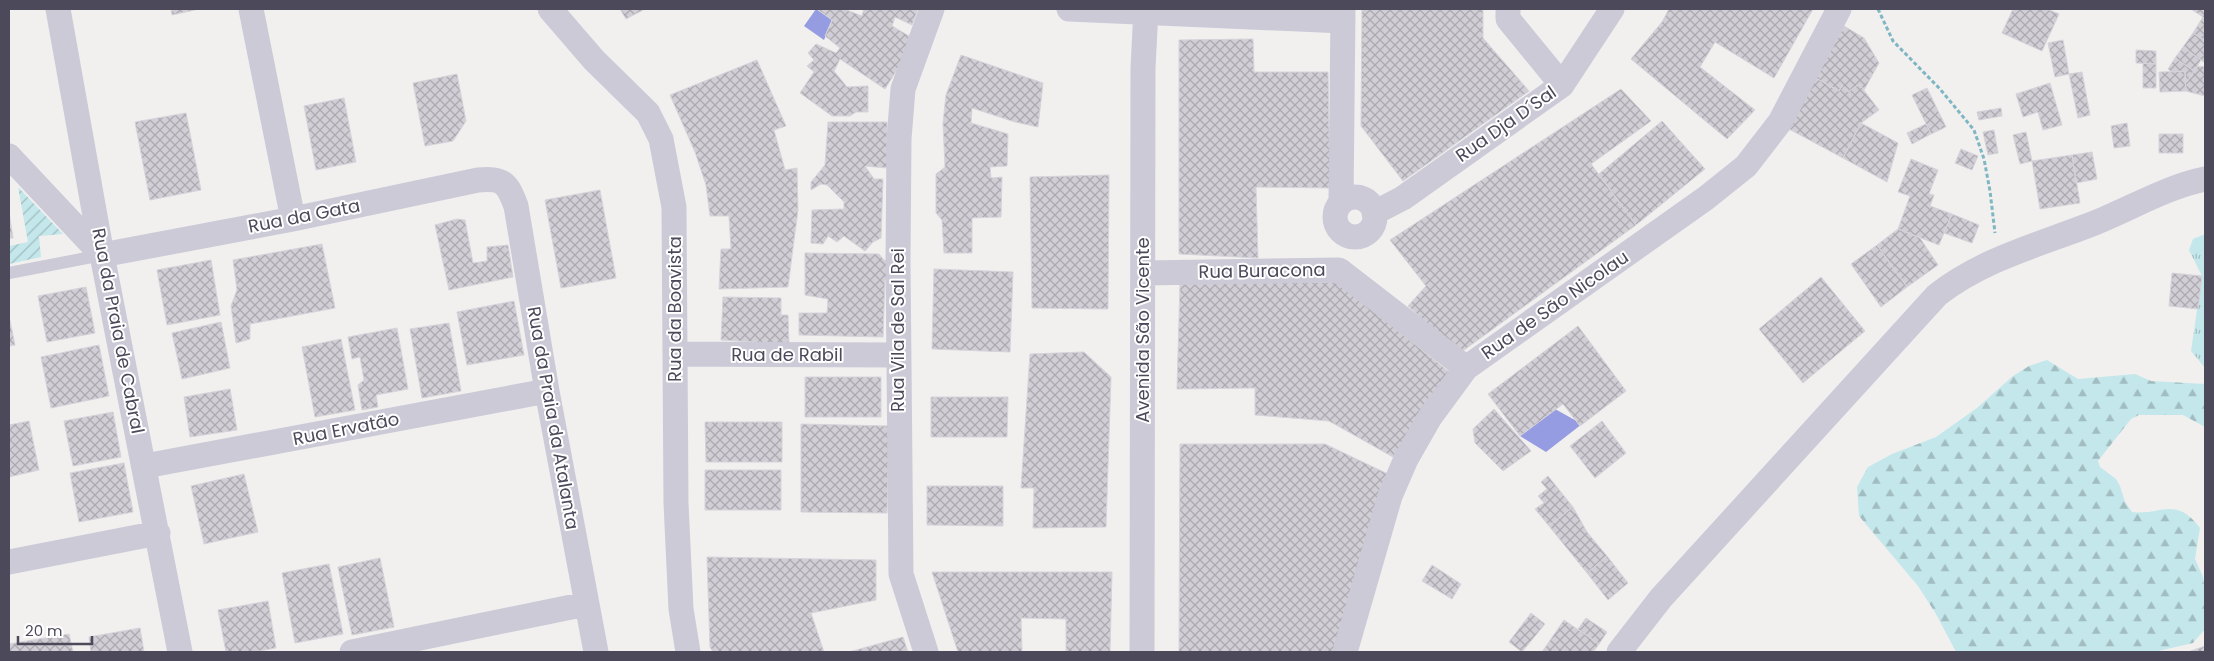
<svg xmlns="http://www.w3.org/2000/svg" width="2214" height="661" viewBox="0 0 2214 661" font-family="Poppins,sans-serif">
  <defs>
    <pattern id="grass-tufts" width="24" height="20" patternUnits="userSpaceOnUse" patternTransform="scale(1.25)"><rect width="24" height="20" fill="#c3e7ea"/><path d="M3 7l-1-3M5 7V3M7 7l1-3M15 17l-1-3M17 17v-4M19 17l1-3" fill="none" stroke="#a1bdc1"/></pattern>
    <pattern id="forest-firs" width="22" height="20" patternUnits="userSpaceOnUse" patternTransform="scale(1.25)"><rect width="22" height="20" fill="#c3e7ea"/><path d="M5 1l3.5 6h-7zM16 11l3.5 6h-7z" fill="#a1bdc1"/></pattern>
    <pattern id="garden-furrows" width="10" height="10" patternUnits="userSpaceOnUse" patternTransform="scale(1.25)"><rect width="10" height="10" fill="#c3e7ea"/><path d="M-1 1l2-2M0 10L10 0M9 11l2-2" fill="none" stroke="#a1bdc1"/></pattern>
    <pattern id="building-cross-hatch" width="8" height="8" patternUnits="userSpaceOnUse" patternTransform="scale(1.25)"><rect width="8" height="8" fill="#d1ced6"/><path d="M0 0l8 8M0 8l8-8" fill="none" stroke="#aca9b1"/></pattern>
  </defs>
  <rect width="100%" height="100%" fill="#f1f0ef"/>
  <path fill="url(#grass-tufts)" d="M2205,234v134l-14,-17 11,-75 -13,-26 4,-11z"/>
  <path fill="url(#forest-firs)" d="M2047,360l31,19 57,-5 16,7 54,3v43l-22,-12h-44l-8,4 -33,42 2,6 16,12 4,7 5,16 7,10c29,4 43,-17 68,16l-5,31 8,18 2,16v36l-12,14 -39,9h-198l-20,-38 -18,-28 -59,-70 -2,-29 11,-20 24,-13 44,-17 41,-29 36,-32 16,-10z"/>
  <path fill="url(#garden-furrows)" d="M18,187l45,47 -24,2 2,21 -32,7v-18l19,-4z"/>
  <path fill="#959ce1" d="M816,9l16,11 -8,20 -20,-14z
    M1555,409l27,15 -36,28 -26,-16z"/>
  <path fill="url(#building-cross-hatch)" stroke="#d6d4da" d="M171,9h28l-27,6z
    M620,9h25l-19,10z
    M817,9h27l18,7 2,-7h54l-6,16 -17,-8 -3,9 17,10 -3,19 -21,34 -45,-30 -6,12 13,16 21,-1v26h-12l-6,4h-18l-32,-23 14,-21 -7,-6 7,-6 -6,-7 8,-9 20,9 4,-5 -15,-12 7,-16z
    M1362,9h121v29l46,53 -126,90 -42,-55z
    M1669,9h144l-39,69 -59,-36 -15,25 55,43 -28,29 -96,-80 31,-37z
    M2013,9h34l12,5 -17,37 -40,-18z
    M2191,9h14v10l-2,-2z
    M2203,17l2,2v22l-12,-8z
    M1844,26l20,12 15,25 -15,27 -5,-6 -11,8 -6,-6 -3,5 -23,-13z
    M2193,33l12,8v22l-22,-16z
    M1253,39l1,33h74l2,116 -74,-1 2,71 -79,-4v-214z
    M2063,40l6,34 -14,3 -7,-34z
    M2183,47l18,13 -7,11 -19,-13z
    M2136,50l20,1v13l-20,-1z
    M961,55l82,28 -5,44 -23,-5 -43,-14 -1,15 37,11 -1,32 -17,1 1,11 11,-1 -1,40 -29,1v35h-28l-2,-33 -6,-7v-39l9,-7 -2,-44 3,-28z
    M2175,58l19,13 -7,11 -2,-1v-10l-13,1 -4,-3z
    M757,60l29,66 -12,4 11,40 12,-2 1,42 -10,77 -69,2 2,-40h10l-2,-33h-19l-4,-31 -11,-33 -25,-57z
    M2143,63l13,1v24h-13z
    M2198,66l7,1v29l-19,-5 -1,-10 2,1z
    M2185,71l1,20 -26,1 -1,-20z
    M2082,72l8,43 -12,3 -9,-44z
    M457,74l9,47 -13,20 -28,5 -12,-63z
    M1816,78l23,13 3,-5 6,6 11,-8 20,26 -18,13 -18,35 -54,-29z
    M2050,83l12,42 -19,5 -5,-18 -15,5 -7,-23z
    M1927,88l19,39 -15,7 -19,-39z
    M1621,89l30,32 -60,43 45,61 -176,128 -52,-47 18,-20 -36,-46z
    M344,98l12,64 -40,8 -12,-64z
    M2001,108l1,8 -23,4 -2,-8z
    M186,113l15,77 -51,10 -15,-78z
    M1662,121l43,48 -69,56 -37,-51z
    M828,122h59v46l-22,-2 9,13h9l-2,59 -8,4 -8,9 -21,-15 -7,6 -9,-6 -5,8 -12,-1 1,-33 32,-1v-7l-17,-17 -6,-1 -10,6v-8l14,-17z
    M1861,123l37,20 -11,39 -44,-24z
    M2127,123l3,23 -16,2 -3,-22z
    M1926,124l5,10 -19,10 -5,-11z
    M1994,130l4,23 -10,2 -5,-23z
    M2026,132l6,29 -12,3 -7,-29z
    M2159,134h24v19h-24z
    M1961,149l17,7 -6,14 -17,-7z
    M2092,152l5,27 -21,4 -4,-28z
    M2072,155l8,48 -40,6 -8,-48z
    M1911,159l27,11 -9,24 5,1 -4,11 22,8 -13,31 -41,-16 12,-33 -12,-4z
    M1109,175l-1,134 -76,-1 -2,-131z
    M600,190l16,88 -55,10 -16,-88z
    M9,212l4,26h-4z
    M1952,214l27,11 -7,18 -28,-10z
    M457,219l8,1 8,43 14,-2v-14l21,-2 5,32 -64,13 -14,-65z
    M1898,229l22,9 18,27 -31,22 -30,-42z
    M322,244l13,64 -85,16v15l-14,4 -5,-37 6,-16 -4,-30z
    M1877,245l30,42 -26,20 -30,-43z
    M805,253l74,1 5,6 7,2 -1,18h-5l-2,57 -84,-2v-22h28l1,-14 -23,-4z
    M211,260l9,55 -53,10 -10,-55z
    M934,269l79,3 -3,80 -78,-3z
    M2172,273l30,3 -4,33 -29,-3z
    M1821,277l44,54 -62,52 -44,-54z
    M1338,282l111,90 -56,85 -64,-36 -74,-6v-27l-78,1 3,-105z
    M86,287l9,46 -48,9 -9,-46z
    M723,297l58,1v17h7l1,29 -68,-4z
    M514,301l10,54 -57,10 -10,-53z
    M9,316l6,29 -6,1z
    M221,322l9,46 -48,11 -10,-46z
    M449,323l12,68 -39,7 -12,-69z
    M1578,326l48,65 -46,35 -17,-22 -43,32 -32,-42z
    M397,328l11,61 -32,6 2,12 -16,3 -4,-25 6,-5 -4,-23 -8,2 -4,-22z
    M341,339l14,71 -40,7 -13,-70z
    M99,345l10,51 -58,12 -10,-51z
    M1084,352l27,25 -5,150 -73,1 1,-40h-13l9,-134z
    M805,377h76v40h-76z
    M230,389l7,41 -47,7 -6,-40z
    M931,397h77l-1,40h-76z
    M1494,409l37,42 -28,20 -28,-28 -2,-14z
    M113,412l8,45 -48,9 -9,-45z
    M29,421l10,49 -30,7v-52z
    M1602,421l24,32 -31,25 -25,-32z
    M705,422h77v40h-76z
    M801,424l88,2 -2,87 -86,-1z
    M1180,444h145l65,31 -55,177h-156z
    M124,463l9,49 -54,10 -9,-49z
    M705,470h76v40h-76z
    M244,474l14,58 -54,12 -13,-58z
    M1548,476l25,31 -24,19 -14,-17 9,-6 -6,-7 9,-7 -6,-7z
    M927,486h76v40l-76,-1z
    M1573,507l14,25 20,24 -20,17 -38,-47z
    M1607,556l21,27 -20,17 -21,-27z
    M707,557l169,3v40l-65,13 13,39h-111l-3,-5z
    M380,558l14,69 -42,8 -14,-68z
    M329,564l14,70 -48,9 -13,-70z
    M1432,565l29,19 -9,15 -30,-18z
    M932,572h180l-2,80h-44v-33l-45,-1 1,34h-64z
    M268,601l8,47 -23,4h-27l-8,-42z
    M1531,613l14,11 -23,28 -13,-10z
    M1586,618l21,14 -8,12 -21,-15z
    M1564,620l35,24 -6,8h-51z
    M140,628l4,24h-53l-2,-15z
    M69,634l4,18h-64v-8z
    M903,637l5,15h-59z
    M2205,646v6h-17z"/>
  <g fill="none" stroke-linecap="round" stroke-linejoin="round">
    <path stroke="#7fb6c3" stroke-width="3" stroke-dasharray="4 2.5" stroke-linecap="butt" d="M1878,9l15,32 47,48 34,41 10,29 6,32 5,42"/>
    <path stroke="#cccad7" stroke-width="12" d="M9,273l93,-18"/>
    <path stroke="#cccad7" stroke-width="25" d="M58,9l44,246 78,397
      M251,9l42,210
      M550,9l44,51 54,53 13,26 13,68 2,296 5,106 7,43
      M1069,9l274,12
      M1508,9v10l54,66
      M9,156l93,99 191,-36 185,-39c25,-2 29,2 38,26l31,185 49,261
      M1335 217a20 20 0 1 1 40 0a20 20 0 1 1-40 0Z
      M1341,203l2,-194
      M1374,213l29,-15 159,-113 50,-76
      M1143,273l196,-3 127,98
      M676,354l222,1
      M145,466l402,-75
      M9,562l149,-29
      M352,652l234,-48
      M926,652l-25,-78 -3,-314 1,-121 4,-50 29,-80
      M1142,652l1,-584 3,-59
      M1345,652l45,-156 16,-37 24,-42 36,-49 240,-170 40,-32 34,-44 59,-113
      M1619,652l42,-54 276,-303c46,-36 101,-50 155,-71 38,-15 74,-37 113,-45"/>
  </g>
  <g text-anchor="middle" stroke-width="4" stroke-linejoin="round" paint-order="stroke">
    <g font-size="18" fill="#4c495a" stroke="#fff">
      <text transform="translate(1506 124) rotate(-35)" y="6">Rua Dja D´Sal</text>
      <text transform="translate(304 216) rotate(-11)" y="6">Rua da Gata</text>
      <text transform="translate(1262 271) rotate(-1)" y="6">Rua Buracona</text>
      <text transform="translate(1555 305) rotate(-35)" y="6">Rua de São Nicolau</text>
      <text transform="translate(675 309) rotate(-90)" y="6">Rua da Boavista</text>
      <text transform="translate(898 330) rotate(-90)" y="6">Rua Vila de Sal Rei</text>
      <text transform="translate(1143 330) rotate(-90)" y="6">Avenida São Vicente</text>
      <text transform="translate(118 331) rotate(79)" y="6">Rua da Praia de Cabral</text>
      <text x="787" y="361">Rua de Rabil</text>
      <text transform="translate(553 418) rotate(80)" y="6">Rua da Praia da Atalanta</text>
      <text transform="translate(346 429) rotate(-11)" y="6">Rua Ervatão</text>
    </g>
  </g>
  <rect width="2214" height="661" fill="none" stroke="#4c495a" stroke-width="20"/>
  <path d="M18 636v8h74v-8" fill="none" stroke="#4c495a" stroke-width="2.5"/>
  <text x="25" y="636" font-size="15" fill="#4c495a" stroke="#ffffff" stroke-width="4" paint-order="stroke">20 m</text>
</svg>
